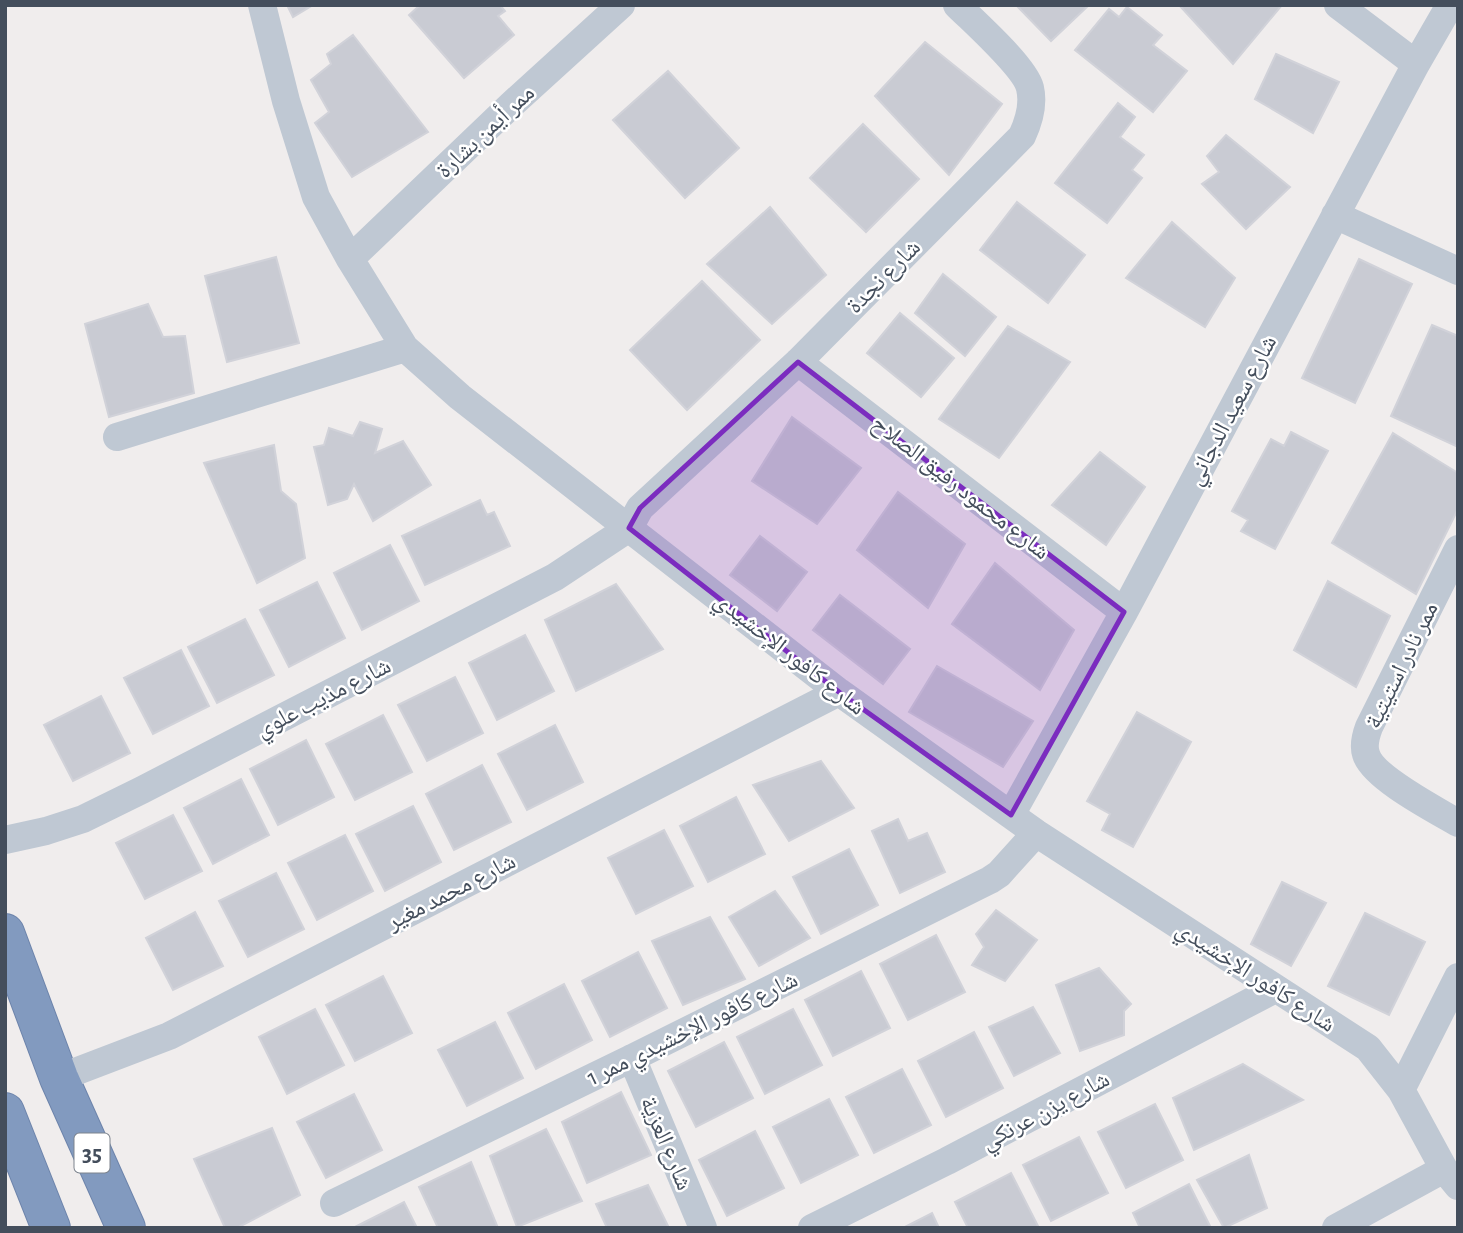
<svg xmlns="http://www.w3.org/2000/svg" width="1463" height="1233" viewBox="0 0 1463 1233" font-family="'Alegreya Sans','Noto Naskh Arabic',sans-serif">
  <rect width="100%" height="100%" fill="#f0eded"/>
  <path fill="#c9cbd3" stroke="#d1d2d9" stroke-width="2" d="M287,5h26l-20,12z
    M420,5h80l5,6 -7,5 16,19 -50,43 -55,-63z
    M1016,5h73l-38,36z
    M1179,5h103l-49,59z
    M1127,7l35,28 -9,10 34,26 -34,41 -78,-62 34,-41 10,8z
    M353,35l75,97 -76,45 -37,-54 14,-11 -18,-32 20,-16 -4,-10z
    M925,42l77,62 -53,71 -74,-79z
    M1276,54l63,28 -26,51 -58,-34z
    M668,71l71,77 -54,50 -72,-78z
    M1118,103l17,14 -15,20 24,18 -12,15 10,8 -35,45 -52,-40z
    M863,124l56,55 -53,53 -56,-54z
    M1226,135l64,52 -44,42 -44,-45 17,-12 -12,-16z
    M1017,202l68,53 -37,48 -68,-53z
    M770,207l56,68 -54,49 -65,-60z
    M1172,222l63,56 -30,49 -79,-49z
    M276,257l23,86 -72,19 -22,-86z
    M1359,259l53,25 -57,119 -53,-25z
    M943,274l53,43 -31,39 -50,-43z
    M702,281l58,59 -73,70 -57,-60z
    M148,304l15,33 22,-1 9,57 -85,24 -24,-93z
    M900,313l54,45 -33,39 -54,-44z
    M1432,325l26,11v111l-67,-31z
    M1008,326l62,36 -71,96 -60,-39z
    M792,417l69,51 -44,56 -65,-43z
    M360,422l22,7 -7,24 28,-12 28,44 -58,36 -19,-37 -7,15 -19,6 -14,-58 10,-2 5,-17 24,8z
    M1291,432l37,19 -53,98 -34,-18 7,-11 -16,-9 39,-72 13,7z
    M1393,433l65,40v36l-42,85 -84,-51z
    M274,445l7,46 15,13 9,54 -48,25 -53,-120z
    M1100,452l45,35 -39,58 -54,-40z
    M898,492l67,52 -37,64 -71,-58z
    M480,500l7,15 7,-3 16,34 -85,39 -23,-49z
    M760,536l47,36 -30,39 -47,-36z
    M390,545l29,56 -57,29 -28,-57z
    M995,563l79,67 -34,60 -88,-66z
    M1328,581l62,35 -34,71 -62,-37z
    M317,582l28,56 -56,29 -29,-57z
    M616,584l47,65 -87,42 -31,-71z
    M840,595l70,54 -27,35 -70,-54z
    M245,619l29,56 -57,28 -29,-56z
    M525,635l29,56 -57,29 -28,-57z
    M181,650l28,56 -56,28 -29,-56z
    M937,666l96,55 -30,46 -94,-55z
    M455,677l28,56 -56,28 -29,-56z
    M101,696l29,57 -57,28 -29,-56z
    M1137,712l54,30 -58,105 -31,-17 8,-16 -23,-13z
    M383,715l29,57 -57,28 -29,-56z
    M555,725l28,57 -56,28 -29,-56z
    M306,740l28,57 -56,28 -28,-56z
    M821,761l33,47 -65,33 -36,-56z
    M482,765l29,57 -57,28 -28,-56z
    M241,779l28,56 -56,29 -29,-56z
    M736,797l29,57 -57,28 -28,-56z
    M413,806l28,56 -56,29 -29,-57z
    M173,815l29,56 -57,28 -29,-56z
    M898,819l10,22 19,-8 18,39 -45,21 -28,-62z
    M664,830l29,56 -57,28 -28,-56z
    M345,835l28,56 -56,29 -29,-57z
    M849,849l29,56 -57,29 -28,-57z
    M276,873l28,56 -56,28 -29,-56z
    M1282,882l44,21 -35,63 -40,-22z
    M775,891l35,47 -51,28 -30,-49z
    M996,910l41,30 -32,41 -33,-16 12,-18 -8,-13z
    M195,912l28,54 -50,24 -27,-52z
    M1365,913l60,29 -36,73 -61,-29z
    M710,917l35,62 -62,26 -31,-64z
    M936,935l29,57 -57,28 -28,-56z
    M638,952l29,56 -57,29 -28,-56z
    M1099,968l32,36 -7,7v24l-44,16 -24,-66z
    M861,971l29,57 -57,28 -28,-56z
    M383,976l29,57 -57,28 -29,-56z
    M564,984l28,56 -56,29 -28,-56z
    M1033,1007l27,46 -46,23 -25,-49z
    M315,1009l29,56 -57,29 -28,-57z
    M793,1009l29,56 -57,29 -28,-57z
    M495,1022l28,56 -56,28 -29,-56z
    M974,1032l29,56 -57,29 -28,-56z
    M724,1042l29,56 -57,29 -28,-56z
    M1243,1064l60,36 -109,50 -21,-52z
    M902,1069l29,56 -57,28 -28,-56z
    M621,1092l30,63 -64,28 -25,-61z
    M354,1094l28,56 -56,28 -29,-56z
    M829,1099l29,56 -57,28 -28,-56z
    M1155,1104l28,56 -57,28 -28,-56z
    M272,1128l28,67 -63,33h-12l-31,-69z
    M546,1129l36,72 -65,26 -27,-71z
    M755,1131l29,57 -57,28 -28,-56z
    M1079,1137l29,56 -57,28 -28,-56z
    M1249,1155l18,53 -43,20 -27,-48z
    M471,1162l27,66h-60l-19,-41z
    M1011,1173l28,55h-71l-13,-26z
    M1189,1184l22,44h-71l-7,-15z
    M648,1185l21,43h-62l-11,-24z
    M404,1202l13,26h-64z
    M932,1213l7,15h-36z"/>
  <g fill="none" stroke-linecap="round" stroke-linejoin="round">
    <defs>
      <path id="highway" d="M5,933l54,145 67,150
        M5,1112l46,116"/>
    </defs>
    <use href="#highway" stroke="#6d84ab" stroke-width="40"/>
    <path stroke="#bfc8d3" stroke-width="28" d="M262,5l24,96 30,96 34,62 55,89 55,49 379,295 197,141 332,215 33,42 43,79 14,17
      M1338,5l78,59
      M1335,215l123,56
      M350,259l160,-153 111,-101
      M798,362l326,250
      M117,437l288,-89
      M1458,549l-89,178c-3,8 -6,18 -3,27 6,23 70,56 92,69
      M1011,815l113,-203 292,-548 34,-59
      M5,840l41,-9 37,-12 59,-29 413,-213 74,-49 11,-20 158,-146 224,-226c7,-15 12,-31 8,-48 -5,-21 -56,-66 -73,-83
      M632,1058l71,170
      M59,1078l110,-42 670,-344
      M1401,1090l57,-113
      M334,1203l298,-145 358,-178 9,-6 37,-41
      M812,1228l135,-67 328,-172
      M1336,1228l108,-59"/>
    <use href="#highway" stroke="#829abf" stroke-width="38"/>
  </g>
  <path fill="#7b2cbf" fill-opacity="0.2" stroke="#7b2cbf" stroke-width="5" stroke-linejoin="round" d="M798,362l326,250 -113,203 -172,-123 -210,-164 11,-20z"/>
  <g text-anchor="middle" stroke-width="5" stroke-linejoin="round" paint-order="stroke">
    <rect fill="#fff" stroke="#7c838d" stroke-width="2" x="74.5" y="1133.5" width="35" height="39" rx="5"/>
    <g font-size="23" font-weight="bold" fill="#444e5c">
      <text x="92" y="1161">35</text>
    </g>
    <g font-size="24" fill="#444e5c" stroke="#fff">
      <text transform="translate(485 131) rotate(-43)" y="8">ممر أيمن بشارة</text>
      <text transform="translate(883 276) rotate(-45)" y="8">شارع نجدة</text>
      <text transform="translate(1231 410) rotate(-62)" y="8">شارع سعيد الدجاني</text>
      <text transform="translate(961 487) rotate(38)" y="8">شارع محمود رفيق الصلاح</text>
      <text transform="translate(790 653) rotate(38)" y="8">شارع كافور الإخشيدي</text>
      <text transform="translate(1401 665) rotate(-64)" y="8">ممر نادر استيتية</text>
      <text transform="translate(323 697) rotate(-27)" y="8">شارع مذيب علوي</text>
      <text transform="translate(451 891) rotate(-27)" y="8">شارع محمد مغير</text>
      <text transform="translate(1256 976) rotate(33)" y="8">شارع كافور الإخشيدي</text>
      <text transform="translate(692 1028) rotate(-26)" y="8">شارع كافور الإخشيدي ممر 1</text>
      <text transform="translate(1045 1110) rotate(-28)" y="8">شارع يزن عرنكي</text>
      <text transform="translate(667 1143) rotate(67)" y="8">شارع العزية</text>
    </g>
  </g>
  <rect width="1463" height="1233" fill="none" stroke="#444e5c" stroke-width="14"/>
</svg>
